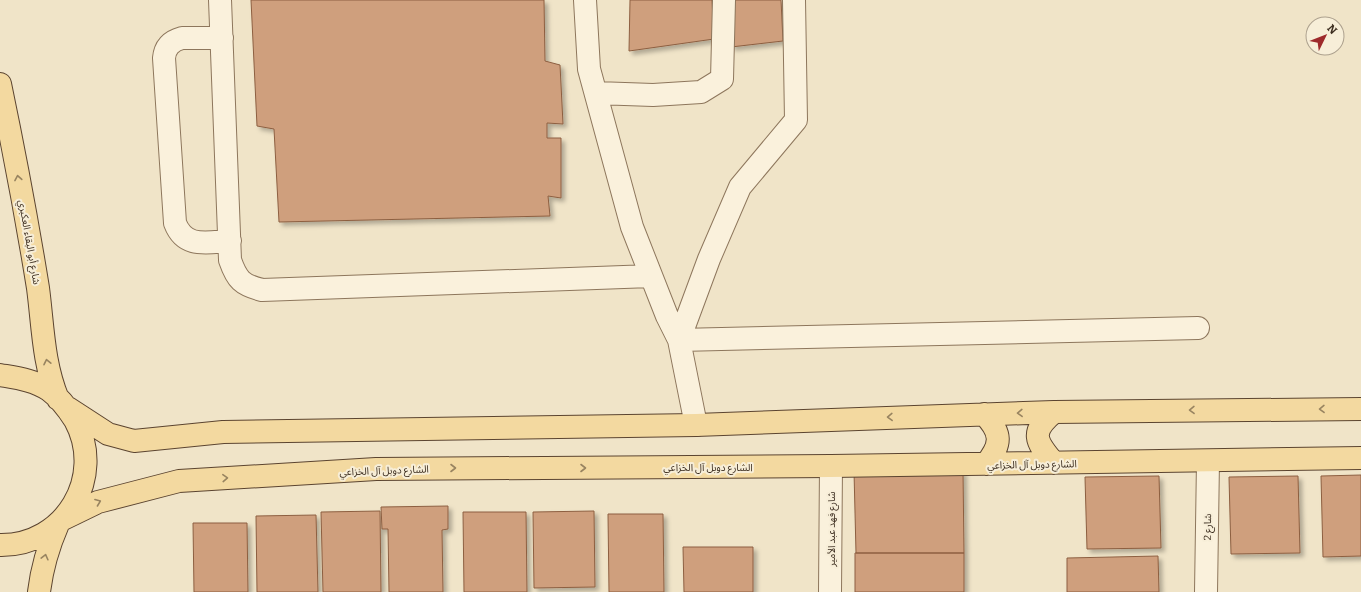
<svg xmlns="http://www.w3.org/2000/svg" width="1361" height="592" viewBox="0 0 1361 592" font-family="Bitter,'Noto Sans Arabic',serif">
  <defs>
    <filter id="shadow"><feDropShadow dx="3.5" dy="3.5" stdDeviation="2" flood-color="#0004"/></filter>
  </defs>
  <rect width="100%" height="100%" fill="#f0e4c8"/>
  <path fill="#cf9f7d" stroke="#8d5f41" filter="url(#shadow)" d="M251,0h293l1,61 15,4 3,59 -16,-1v15h14v60l-13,-2 2,20 -271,6 -5,-93 -17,-3z
    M630,0h82l2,39 -85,12z
    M732,0h49l2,41 -52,6z
    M854,471h109l1,82h-108z
    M1361,475v81l-38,1 -2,-81z
    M1159,476l2,72 -74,1 -2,-72z
    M1298,476l2,77 -69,1 -2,-77z
    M448,506v23l-6,1 1,62h-54l-1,-63h-6l-1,-22z
    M380,511l1,81h-58l-2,-80z
    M594,511l1,76 -61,1 -1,-76z
    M463,512h63l1,80h-63z
    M608,514h55l1,78h-55z
    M316,515l2,77h-61l-1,-76z
    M193,523h54l1,69h-54z
    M683,547h70v45h-69z
    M855,553h109v39h-109z
    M1158,556l1,36h-92v-34z"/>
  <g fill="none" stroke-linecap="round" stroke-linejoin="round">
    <defs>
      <path id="minor" d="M220,0l10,260c7,20 12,25 32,30l389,-14
        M585,0l4,69 43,158 35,89 12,24 17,85
        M794,0l2,120 -56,67 -31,72 -30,81 519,-12
        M222,38h-40c-11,3 -17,9 -18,20l11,165c10,26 32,19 55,18
        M596,93l57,2 48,-3 21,-13 2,-79
        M830,592l1,-126
        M1206,592l2,-131"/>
      <path id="major" d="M0,84c14,67 27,136 38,204 5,38 5,75 20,111
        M0,375c17,3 34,5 49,15 11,8 19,19 26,30 31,57 -10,126 -75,125
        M68,408l40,26 26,7 89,-9 473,-7 358,-13 307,-3
        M984,414c18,19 18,30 2,50
        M1054,463c-19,-22 -24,-31 0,-51
        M63,519l35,-17 81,-21 197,-12 455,-3 530,-8
        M39,592c3,-25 9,-45 19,-68"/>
    </defs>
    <use href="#minor" stroke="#8d765c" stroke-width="24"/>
    <use href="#major" stroke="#5b4430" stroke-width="24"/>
    <use href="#minor" stroke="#faf1dc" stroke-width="22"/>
    <use href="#major" stroke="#f3d9a0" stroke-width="22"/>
  </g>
  <defs><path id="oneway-chevron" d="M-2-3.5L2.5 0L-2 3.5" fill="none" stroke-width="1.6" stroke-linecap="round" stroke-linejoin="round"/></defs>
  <g stroke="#988460">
    <use href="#oneway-chevron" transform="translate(18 178) rotate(-100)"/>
    <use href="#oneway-chevron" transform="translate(47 362) rotate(-102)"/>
    <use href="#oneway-chevron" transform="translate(1322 409) rotate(179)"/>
    <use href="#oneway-chevron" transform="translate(1192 410) rotate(179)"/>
    <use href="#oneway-chevron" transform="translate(1020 413) rotate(178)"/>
    <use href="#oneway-chevron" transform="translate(890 417) rotate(178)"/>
    <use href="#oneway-chevron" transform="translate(453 468)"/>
    <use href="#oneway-chevron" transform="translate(583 468)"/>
    <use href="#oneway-chevron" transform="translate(225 478) rotate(-3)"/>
    <use href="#oneway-chevron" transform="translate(98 502) rotate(-21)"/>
    <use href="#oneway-chevron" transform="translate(45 557) rotate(-76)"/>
  </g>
  <g text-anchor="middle" stroke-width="4" stroke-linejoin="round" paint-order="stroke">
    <g font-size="10" fill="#3d2e20" stroke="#f7eed8">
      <text transform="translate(30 242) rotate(80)" y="4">شارع أبو البقاء العكبري</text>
      <text transform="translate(1032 464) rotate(-1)" y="4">الشارع دوبل آل الخزاعي</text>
      <text x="708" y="471">الشارع دوبل آل الخزاعي</text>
      <text transform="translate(384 470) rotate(-2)" y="4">الشارع دوبل آل الخزاعي</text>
      <text transform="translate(1207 527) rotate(-89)" y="4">شارع 2</text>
      <text transform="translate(831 529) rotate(-90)" y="4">شارع فهد عبد الأمير</text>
    </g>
  </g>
  <g transform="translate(1325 36) rotate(47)"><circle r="19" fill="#f7eed8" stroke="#ada18e"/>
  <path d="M0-3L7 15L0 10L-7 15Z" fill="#9e2a2b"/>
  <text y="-6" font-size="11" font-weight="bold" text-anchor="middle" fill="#3d2e20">N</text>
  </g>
</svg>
